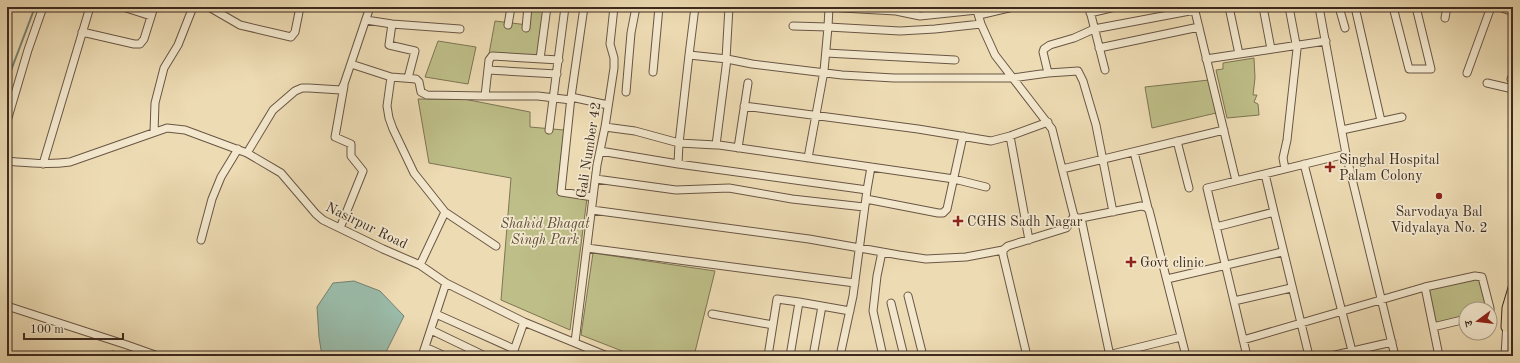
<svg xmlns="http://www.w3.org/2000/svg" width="1520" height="363" viewBox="0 0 1520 363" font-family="'Old Standard TT','Noto Serif Devanagari',serif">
  <rect width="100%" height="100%" fill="#eddbb3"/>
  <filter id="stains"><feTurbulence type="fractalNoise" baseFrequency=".005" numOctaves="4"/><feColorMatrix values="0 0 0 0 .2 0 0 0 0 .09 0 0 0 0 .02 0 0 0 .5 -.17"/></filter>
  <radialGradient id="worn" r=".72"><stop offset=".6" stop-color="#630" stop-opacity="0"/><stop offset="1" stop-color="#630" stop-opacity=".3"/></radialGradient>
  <path fill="#bebe88" stroke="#7e7454" d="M530,7h15l-8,51 -48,-4 6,-33 33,4z
    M438,41l38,6 -8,37 -43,-7z
    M1254,58l1,20 -2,17h4l-3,7 4,2 1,11 -32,3 -11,-48 7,-1v-6z
    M1209,80l7,33 -64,15 -7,-41z
    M418,99h46l66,13v15l34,3 -7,63 30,5 -17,132 -69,-30 10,-122 -82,-15z
    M593,253l122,18 -21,85h-59l-54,-21z
    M1478,277l9,32h-21v8l-32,7 -6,-35z"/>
  <path fill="#9abba9" stroke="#758172" d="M354,281l26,10 24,25 -20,40h-62l-3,-19 -2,-30 16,-24z"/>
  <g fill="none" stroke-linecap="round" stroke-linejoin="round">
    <path stroke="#758172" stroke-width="2" d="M7,81l28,-74"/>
    <defs>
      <path id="minor" d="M123,7l28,9
        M209,7l31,18 51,12 4,-5 5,-25
        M584,7l-13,90 -10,95 32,5
        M824,7l72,4 24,5 57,-6
        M829,7l-1,20 72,4 35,-2 46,-5
        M976,7l5,17 14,31 57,74 22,87 3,2h4l60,-12 5,1 3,3 37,146
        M1089,7l16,63
        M1194,7l42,174
        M1229,7l10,47
        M1263,7l8,42
        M1319,7l27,147 49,202
        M1339,7l6,21
        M1355,7l26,114
        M1393,7l16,62h22l-15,-62
        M1500,7l13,5
        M1090,13l25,-6
        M979,15l34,-8
        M1445,18l2,-11
        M366,20l26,4 68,5
        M392,24l-3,21 26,6 -7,27
        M508,25l3,-18
        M793,26l35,1 -4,44 -16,87
        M526,28l2,-21
        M82,32l52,12h6l4,-5 10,-32
        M1099,48l100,-21
        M826,53l129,7
        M689,55l6,-48
        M540,59l7,-52
        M726,59l3,-52
        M727,59l25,5 90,11 52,3h119l35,-5 30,-2 5,10 13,44 17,87
        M1206,59l120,-18
        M559,60l-67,-4 -3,4 -4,36h53l33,4
        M351,64l40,13 -4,29 2,12 4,11 21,44 31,39 51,34
        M488,70l69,4
        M653,72l6,-65
        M1048,73l-5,-21 1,-3 6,-4 24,-7 20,-9 101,-19
        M1467,73l24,-66
        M391,77l25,2 3,3 2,10 6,3 58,1
        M1511,79l2,-4
        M1487,83l26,6
        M626,92l5,-59 5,-26
        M571,97l37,8
        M744,106l174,23 73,12 19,-5 38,-14
        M7,121l21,-71 15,-43
        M605,127l30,4 44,12 -1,21 189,26
        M549,130l16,-123
        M1342,130l60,-13
        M154,132l1,-29 9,-35 14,-23 15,-38
        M1010,136l19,104
        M1177,141l12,47
        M716,145l11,-86 -38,-4 -10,88 37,2h3l152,22 -4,23 -14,106 -13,60
        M738,148l10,-65
        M600,151l78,13
        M1134,152l14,56
        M247,153l26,-43 22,-19 7,-3h7l32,2 3,-6 26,-77
        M7,161c21,2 42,4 63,1l97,-34 18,2 62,23 34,20 35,41 7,6 60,29 37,16 26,18 78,39 83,34
        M43,164l47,-157
        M1304,164l48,187
        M871,167l83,12 32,8
        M1062,169l162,-39
        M1285,169l-2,-11 4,-18 10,-91 -8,-42
        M1265,174l9,38
        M596,179l80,11 53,-2 63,11 72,8
        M866,199l72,14h5l4,-4 16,-73
        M592,210l217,29 90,16 27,4 40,-2 37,-7 5,-4 58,-18 3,-4 5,-8
        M1081,218l29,138
        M1216,227l58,-15 35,144
        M340,228l23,-57 -12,-15v-12l-16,-7 9,-51
        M201,240l11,-41 9,-22 17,-28
        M587,248l268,35
        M1003,250v5l24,101
        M882,252l-5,24 -4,35 10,45
        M420,265l25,-53
        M1167,279l115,-27
        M1425,287l50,-11 7,1 8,31v3
        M908,296l15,60
        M1234,301l57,-13
        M891,303l13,53
        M7,306l120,39 31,11
        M436,314l78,35
        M712,314l61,11
        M1433,327l33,-8
        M431,330l54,26
        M1243,340l182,-53 14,69
        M575,342l22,-177 8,-38 9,-59v-10l-4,-14 4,-37
        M425,347l20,9
        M7,350l2,6
        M109,356l4,-1
        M422,356l24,-73
        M512,356l12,-34
        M768,356l9,-57 22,3
        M790,356l9,-54 51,9
        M813,356l9,-50
        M1104,356l77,-19
        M1247,356l-40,-168 139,-34
        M1331,356l61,-14
        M1505,356l2,-34"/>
      <path id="major" d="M1506,327l1,-19 6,-20
        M1513,356v-14"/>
    </defs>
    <use href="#minor" stroke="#695644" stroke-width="9"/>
    <use href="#major" stroke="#3d2a1f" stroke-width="11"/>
    <use href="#minor" stroke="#f3e8ce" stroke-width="7"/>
    <use href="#major" stroke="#eddbb3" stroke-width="9"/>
  </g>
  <g fill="#8f2418" stroke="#f3e8ce" stroke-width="1.5">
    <path d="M1328 161h4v4h4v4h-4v4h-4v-4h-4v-4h4z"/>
    <circle cx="1439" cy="196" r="4"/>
    <path d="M956 215h4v4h4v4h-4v4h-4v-4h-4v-4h4z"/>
    <path d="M1129 256h4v4h4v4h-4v4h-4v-4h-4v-4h4z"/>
  </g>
  <g text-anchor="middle" stroke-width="3.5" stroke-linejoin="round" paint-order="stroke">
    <g font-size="14" fill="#3d2a1f" stroke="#f3e8ce">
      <text transform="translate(588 150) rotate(-81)" y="5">Gali Number 42</text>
      <text transform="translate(367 225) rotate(26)" y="5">Nasirpur Road</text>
    </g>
    <g font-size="14" fill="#3d2a1f" stroke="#f3e8ce" text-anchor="start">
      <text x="1339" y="164">Singhal Hospital<tspan x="1339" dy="16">Palam Colony</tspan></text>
      <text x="1439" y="216" text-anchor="middle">Sarvodaya Bal<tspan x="1439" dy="16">Vidyalaya No. 2</tspan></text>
      <text x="967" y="226">CGHS Sadh Nagar</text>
      <text x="1140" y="267">Govt clinic</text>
    </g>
    <g font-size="14" font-style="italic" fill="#5d4f39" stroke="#f3e8ce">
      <text x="545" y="228">Shahid Bhagat<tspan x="545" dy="16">Singh Park</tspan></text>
    </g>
  </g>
  <rect width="1520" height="363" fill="none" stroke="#eddbb3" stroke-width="24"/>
  <rect x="8" y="8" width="1504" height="347" fill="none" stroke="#3d2a1f" stroke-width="2"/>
  <rect x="12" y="12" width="1496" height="339" fill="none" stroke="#3d2a1f"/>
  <g transform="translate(1478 321) rotate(255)"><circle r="19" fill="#f3e8ce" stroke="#aa9c88"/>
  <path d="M0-3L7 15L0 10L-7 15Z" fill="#8f2418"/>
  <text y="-6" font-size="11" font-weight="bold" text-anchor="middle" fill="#3d2a1f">उ</text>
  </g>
  <path d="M24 333v6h99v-6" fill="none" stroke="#3d2a1f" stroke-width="2"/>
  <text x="30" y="333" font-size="12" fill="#3d2a1f" stroke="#f3e8ce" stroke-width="3" paint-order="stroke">100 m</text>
  <rect width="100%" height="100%" filter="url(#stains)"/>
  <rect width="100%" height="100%" fill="url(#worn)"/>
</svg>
